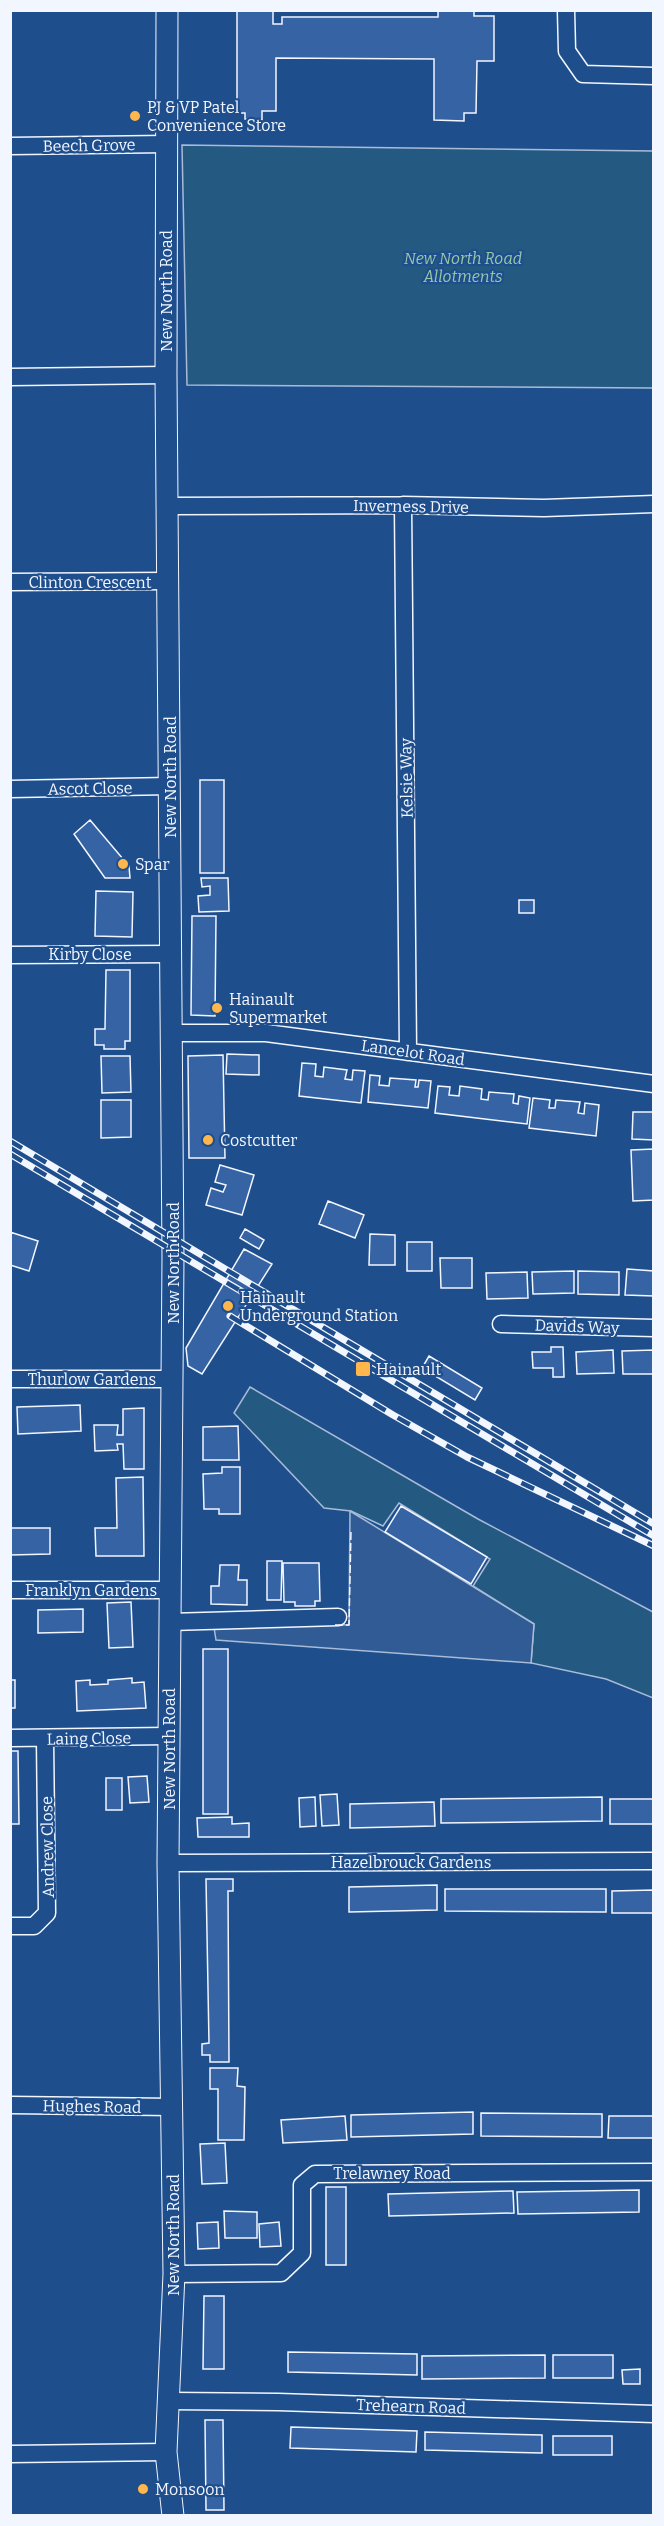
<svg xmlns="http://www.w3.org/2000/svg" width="664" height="2526" viewBox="0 0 664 2526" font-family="Bitter,serif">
  <rect width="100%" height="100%" fill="#1f4e8c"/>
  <path fill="#245a82" stroke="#a8bbd7" stroke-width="1.5" d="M182,145l471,6v237l-466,-3z
    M250,1387l228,132 175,93v86l-47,-19 -75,-16 3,-39 -61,-38 17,-27 -91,-56 -16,23 -32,-15 -27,-3 -90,-95z"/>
  <path fill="#305b95" stroke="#a8bbd7" stroke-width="1.5" d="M350,1511l184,113 -3,39 -315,-23 -3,-19 136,4z"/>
  <path fill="#3563a3" stroke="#f2f6ff" stroke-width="1.5" d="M237,10h36v14h9v-7h156v-7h36v6h20v45h-17l-1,52h-12v8l-30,-1v-61l-158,-1v53h-14v9l-17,-1v-6h-8z
    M200,780h24v93h-24z
    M90,820l39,46 1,12h-25l-31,-44z
    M201,878h27l1,33 -30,1 -1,-16 12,-1v-9l-8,1z
    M96,891l37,1 -1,45 -37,-1z
    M519,900h15v13h-15z
    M192,916h24l-1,100 -24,-1z
    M106,970h24v71h-5v8h-21v-4h-9v-16h10z
    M227,1054l32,1v20l-33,-1z
    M223,1055l2,103h-36l-1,-102z
    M101,1056h29l1,36 -29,1z
    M302,1063l14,1 -1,12 8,1 1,-10 23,3 -2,9 7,1 1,-10 12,1 -4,32 -62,-7z
    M370,1075l10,1 -1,9 10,1 1,-8 26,2 -1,7h3l1,-7 12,1 -3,27 -60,-6z
    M438,1086l12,1 -1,8 10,1 1,-10 22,3 -1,10 7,1 1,-8 25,2 -1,9 5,1 1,-8 11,2 -3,26 -92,-11z
    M533,1098l17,2 -1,8h6l1,-8 24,2 -2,11 6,1 1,-11 14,2 -3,31 -67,-8z
    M101,1100h30v37l-30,1z
    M633,1112h21v28l-22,-1z
    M654,1149v51l-21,1 -2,-51z
    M220,1165l34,10 -12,40 -36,-10 5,-17 12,4 3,-7 -11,-3z
    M328,1201l36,14 -9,23 -36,-14z
    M245,1229l19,11 -5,9 -19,-11z
    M10,1232l28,9 -9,30 -19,-6z
    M370,1234l25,1v30h-26z
    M407,1242h25v29h-25z
    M244,1249l28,15 -70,110 -14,-8 -2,-18z
    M440,1258h32v30h-31z
    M627,1269l27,2v25l-29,-1z
    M574,1271v22l-41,1 -1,-22z
    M578,1271l41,1v23l-41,-1z
    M527,1272l1,26 -41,1 -1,-26z
    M551,1347h12l1,30h-11v-9h-20l-1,-16h19z
    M613,1350l1,23 -37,1 -1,-22z
    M654,1350v24h-31l-1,-23z
    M429,1356l53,32 -7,12 -53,-32z
    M80,1405l1,26 -63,3 -1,-27z
    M144,1408v61h-20l-1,-25h-6l1,6 -23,1 -1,-26h24l-1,10h6v-26z
    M238,1426l1,34h-36v-33z
    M222,1467h18v47h-21v-5h-15l-1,-35 19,-1z
    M143,1477l1,79h-48l-1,-28h22l-1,-50z
    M401,1506l86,51 -16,27 -86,-52z
    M10,1528h40v26l-40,1z
    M267,1561h15l-1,39h-14z
    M283,1563h36l1,38h-5v5h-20v-4h-11z
    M220,1565h19l-1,15h9v25l-36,-1v-18h8z
    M131,1602l2,45 -24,1 -2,-45z
    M83,1609v23l-45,1v-23z
    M203,1649h25v165h-25z
    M132,1678v5l12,-1 2,26 -69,3 -1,-30 14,-1v5l18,-1v-4z
    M10,1680h5v28h-5z
    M10,1751h8l1,73h-9z
    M147,1776l2,26 -19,1 -2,-26z
    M106,1778h16v32h-16z
    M337,1794l2,31 -17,1 -2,-31z
    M315,1797l1,29 -16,1 -1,-29z
    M602,1797v24l-161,2v-24z
    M610,1799h44v25h-44z
    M434,1802l1,24 -85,2v-24z
    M232,1817v7l17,-1v14h-51l-1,-19z
    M206,1879h27v12h-5l1,171h-19v-7h-8v-11l7,-1z
    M437,1885v25l-88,2v-25z
    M445,1889h161v23l-161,-1z
    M654,1890v23h-42v-22z
    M210,2068h28l-1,18 8,1 -1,53h-26v-51h-8z
    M473,2112v22l-122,3v-22z
    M481,2113l121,1v23l-121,-1z
    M345,2116l2,24 -64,3 -2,-23z
    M609,2116h45v22h-46z
    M225,2143l2,40 -25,1 -2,-40z
    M326,2187h20v78h-20z
    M639,2190v22l-121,2 -1,-22z
    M513,2191l1,22 -125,3 -1,-22z
    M224,2211l33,1v26h-32z
    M218,2222l1,26 -21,1 -1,-26z
    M279,2222l2,24 -21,1 -1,-23z
    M204,2296h20v73h-21z
    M288,2352l129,2v21l-129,-3z
    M545,2355v23l-123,1v-23z
    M553,2355h60v23h-60z
    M640,2369v15h-17l-1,-14z
    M205,2420h18l1,90h-18z
    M291,2427l126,4 -1,21 -126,-4z
    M425,2432l117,3v18l-117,-3z
    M553,2436h59v19h-59z"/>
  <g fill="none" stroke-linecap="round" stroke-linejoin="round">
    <defs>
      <path id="minor" d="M566,10l1,41 16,23 71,2
        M10,146l157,-2
        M10,377l156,-2
        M403,505l5,547
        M168,506l235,-1 141,3 110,-4
        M10,582l159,-1
        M10,789l160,-3
        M10,955l160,-1
        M171,1033h95l388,51
        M501,1324l153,4
        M10,1379h163
        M10,1590h161
        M170,1622l168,-5
        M10,1738l158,-2
        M168,1863l486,-2
        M10,1926h24l13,-13 -2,-174
        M10,2105l163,2
        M174,2274l107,-1 21,-20v-68l13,-11 339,-2
        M169,2401l109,1 376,12
        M10,2454l156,-2"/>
      <path id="tertiary" d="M167,10l-1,365 7,883 -5,605 6,411 -8,178 7,64"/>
    </defs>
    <use href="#minor" stroke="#f2f6ff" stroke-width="19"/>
    <use href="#tertiary" stroke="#f2f6ff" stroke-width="23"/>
    <use href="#minor" stroke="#1f4e8c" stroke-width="16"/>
    <use href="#tertiary" stroke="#1f4e8c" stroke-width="21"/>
    <defs>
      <path id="rail" d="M10,1141l644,383
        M10,1154l644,382
        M230,1316l163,99 74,42 187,89"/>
    </defs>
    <use href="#rail" stroke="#f2f6ff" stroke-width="7"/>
    <use href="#rail" stroke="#1f4e8c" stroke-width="4.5" stroke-dasharray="14" stroke-linecap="butt"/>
    <path stroke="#f2f6ff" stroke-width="1.5" stroke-dasharray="8 3" stroke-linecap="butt" d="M335,1625h14l2,-94"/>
  </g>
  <g fill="#ffb74d" stroke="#1f4e8c" stroke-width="2">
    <circle cx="135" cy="116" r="6"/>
    <circle cx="123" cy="864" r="6"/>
    <circle cx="217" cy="1008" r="6"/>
    <circle cx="208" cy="1140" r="6"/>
    <circle cx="228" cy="1306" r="6"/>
    <rect x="355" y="1361" width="16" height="16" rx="3"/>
    <circle cx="143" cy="2489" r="6"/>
  </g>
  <g text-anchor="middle" stroke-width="4.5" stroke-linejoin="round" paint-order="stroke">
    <g font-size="16" fill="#f2f6ff" stroke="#1f4e8c" text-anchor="start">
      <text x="147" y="113">PJ &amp; VP Patel<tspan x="147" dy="18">Convenience Store</tspan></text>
      <text x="135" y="870">Spar</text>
      <text x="229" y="1005">Hainault<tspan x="229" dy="18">Supermarket</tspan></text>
      <text x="220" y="1146">Costcutter</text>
      <text x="240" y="1303">Hainault<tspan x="240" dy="18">Underground Station</tspan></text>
      <text x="376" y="1375">Hainault</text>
      <text x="155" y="2495">Monsoon</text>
    </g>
    <g font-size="16" fill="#f2f6ff" stroke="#1f4e8c">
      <text transform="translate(89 145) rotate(-1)" y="6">Beech Grove</text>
      <text transform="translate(166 291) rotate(-90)" y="6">New North Road</text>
      <text transform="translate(411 506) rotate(1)" y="6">Inverness Drive</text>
      <text x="90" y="588">Clinton Crescent</text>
      <text transform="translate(170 777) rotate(-90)" y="6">New North Road</text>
      <text transform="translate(406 778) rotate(-91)" y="6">Kelsie Way</text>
      <text transform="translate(90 788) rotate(-1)" y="6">Ascot Close</text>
      <text x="90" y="960">Kirby Close</text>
      <text transform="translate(413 1052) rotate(8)" y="6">Lancelot Road</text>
      <text transform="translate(173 1263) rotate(-90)" y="6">New North Road</text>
      <text transform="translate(577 1326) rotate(2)" y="6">Davids Way</text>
      <text x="92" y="1385">Thurlow Gardens</text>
      <text x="91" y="1596">Franklyn Gardens</text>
      <text transform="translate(89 1738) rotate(-1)" y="6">Laing Close</text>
      <text transform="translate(169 1749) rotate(-90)" y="6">New North Road</text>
      <text transform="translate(47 1847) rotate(-91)" y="6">Andrew Close</text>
      <text x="411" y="1868">Hazelbrouck Gardens</text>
      <text transform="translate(92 2106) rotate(1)" y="6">Hughes Road</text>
      <text x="392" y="2179">Trelawney Road</text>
      <text transform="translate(173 2235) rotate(-90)" y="6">New North Road</text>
      <text transform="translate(411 2406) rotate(2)" y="6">Trehearn Road</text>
    </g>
    <g font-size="16" font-style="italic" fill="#97c8a6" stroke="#1f4e8c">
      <text x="463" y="264">New North Road<tspan x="463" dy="18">Allotments</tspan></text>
    </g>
  </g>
  <rect width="664" height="2526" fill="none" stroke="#f2f6ff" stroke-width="24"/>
</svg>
